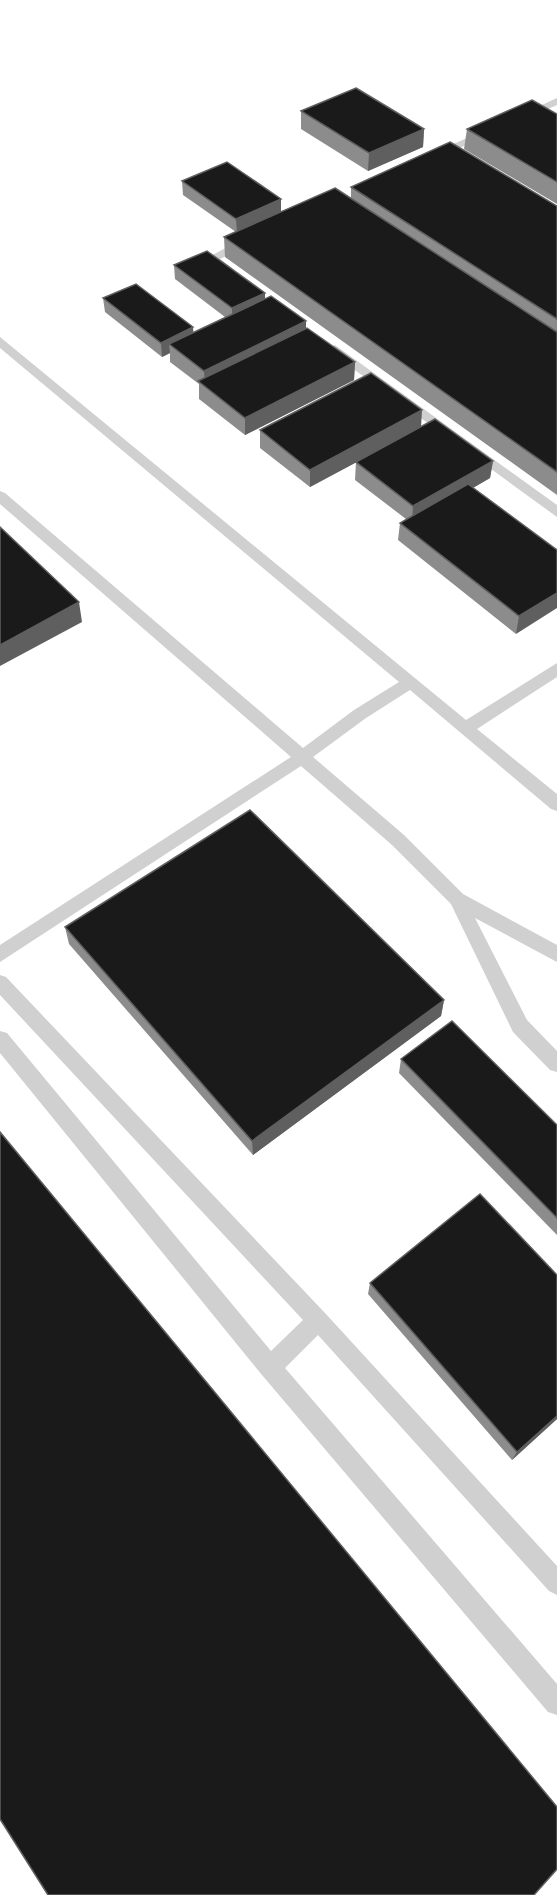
<svg xmlns="http://www.w3.org/2000/svg" width="557" height="1895" viewBox="0 0 557 1895" font-family="Ubuntu,sans-serif">
  <rect width="100%" height="100%" fill="#fff"/>
  <g fill="none" stroke-linecap="round" stroke-linejoin="round">
    <path fill="#d0d0d0" fill-rule="evenodd" d="M557,98v7l-30,13 -9,-2z
      M487,129l6,3 -2,2 -52,23 -10,-2z
      M246,237l4,1v6l-30,15 12,9v6h-8l-19,-15z
      M0,337l466,383 91,-57v14l-80,52 80,65v17l-6,-2 -141,-119 -44,28 -53,39 91,78 59,59 94,51v17l-82,-44 52,102 30,31v21l-7,-2 -37,-38 -62,-128 -59,-59 -91,-79 -301,196v-17l291,-188 -291,-253v-13l5,2 298,255 51,-38 45,-28 -399,-334z
      M335,345l222,160v12l-227,-165 -1,-3z
      M0,975l6,2 319,336 232,253v29l-8,-4 -231,-256 -33,33 272,316v31l-9,-3 -286,-337 -262,-322v-22l7,2 264,318 32,-31 -303,-325z"/>
  </g>
  <path fill="#8c8c8c" d="M301,111l123,18 -1,18 -55,24 -67,-42z
    M557,114v90l-93,-55 3,-20z
    M182,181l99,30 70,-13v-11l206,19v289l-332,-238 -1,-20 12,-5 -53,-37z
    M174,265l91,33 41,23v7l49,34 -1,18 -109,55 -46,-36v-15l-29,-22v-9l-8,4 -57,-45 -2,-14 91,34 31,-15 -50,-38z
    M421,427l72,34 -3,17 -17,10 84,62 -41,84 -118,-94 2,-17 6,-4 -51,-39 1,-18 -46,25 -50,-39v-18z
    M65,927l379,73 -3,16 -188,139 -184,-211z
    M401,1059l156,66v110l-158,-162z
    M370,1283l187,136 -45,41 -144,-166z"/>
  <path fill="#5f5f5f" d="M424,129l-1,18 -55,24 1,-18z
    M281,199v14l-44,20 -1,-14z
    M265,293v14l-33,15v-14z
    M306,321v18l-101,47 -1,-15z
    M193,327l1,14 -25,3 1,9 -8,4 -1,-14z
    M355,362l-1,18 -109,55v-17z
    M422,410l-1,18 -111,59v-17z
    M493,461l-3,17 -78,45 1,-17z
    M557,593v15l-41,26 3,-18z
    M79,602l3,20 -82,44v-21z
    M444,1000l-3,16 -188,139 -1,-14z
    M557,1416v3l-45,41 5,-8z"/>
  <path fill="#1a1a1a" stroke="#5f5f5f" stroke-width="1.5" d="M356,88l68,41 -55,24 -68,-42z
    M532,100l25,14v68l-90,-53z
    M450,142l107,64v113l-206,-132z
    M227,162l54,37 -45,20 -54,-38z
    M335,188l222,144v140l-333,-235z
    M207,251l58,42 -33,15 -58,-43z
    M136,284l57,43 -32,16 -58,-45z
    M271,296l35,25 -102,50 -35,-27z
    M307,328l48,34 -110,56 -47,-37z
    M371,373l51,37 -112,60 -50,-40z
    M435,419l58,42 -80,45 -57,-44z
    M468,484l89,66v43l-38,23 -119,-93z
    M0,527l79,75 -79,43z
    M250,810l194,190 -192,141 -187,-214z
    M452,1021l105,104v93l-156,-159z
    M0,1132l557,675v62l-23,26h-486l-48,-76z
    M480,1194l77,81v141l-40,36 -147,-169z"/>
</svg>
